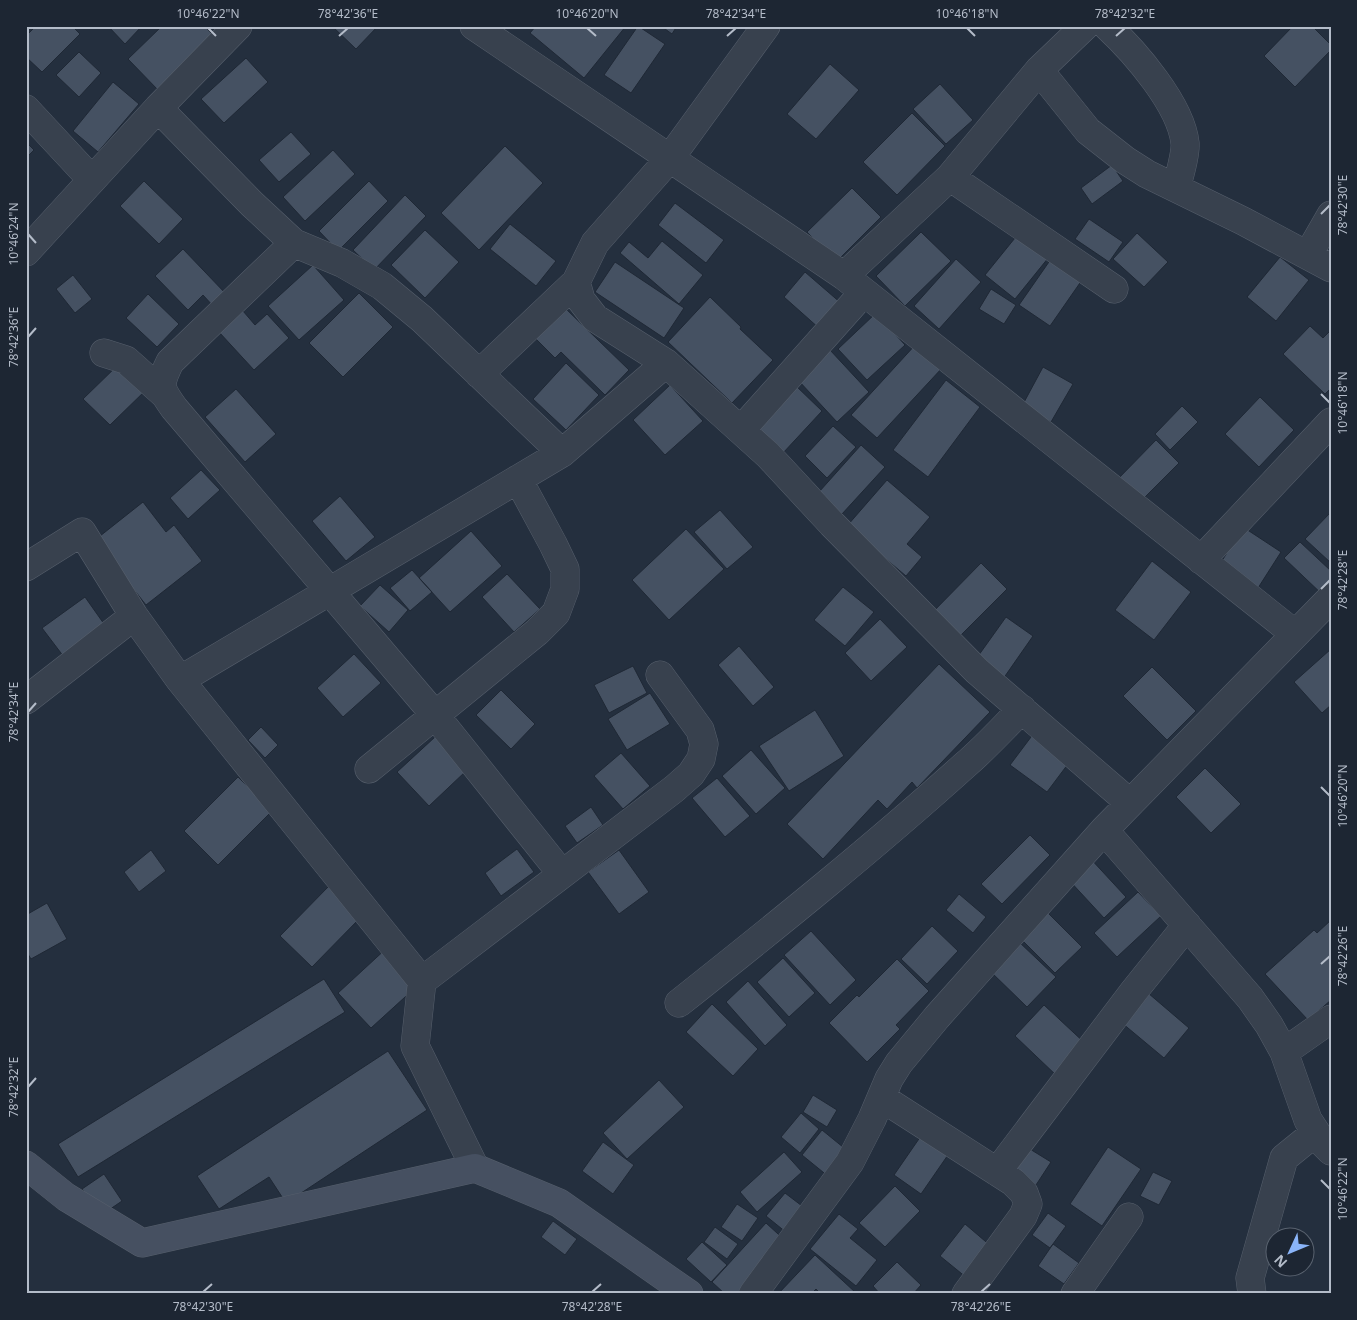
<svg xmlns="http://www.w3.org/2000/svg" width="1357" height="1320" viewBox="0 0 1357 1320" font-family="'Noto Sans',sans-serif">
  <rect width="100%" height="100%" fill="#242f3e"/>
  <path fill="#455162" stroke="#1f2835" d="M36,26h36l8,8 -38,38 -16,-15v-21z
    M108,26h34l-17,18z
    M162,26h42l9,9 -55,55 -30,-31z
    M332,26h46l-22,23z
    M536,26h90l-42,52 -54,-45z
    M638,26l27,18 -34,49 -27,-18z
    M661,26h16l-5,8z
    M1293,26h19l19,19v5l-36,37 -31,-31z
    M79,52l22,21 -22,24 -23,-22z
    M246,58l22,24 -44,41 -23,-24z
    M830,64l29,26 -43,49 -29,-25z
    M113,82l26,22 -41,48 -25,-21z
    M940,84l33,36 -27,24 -33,-35z
    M912,113l33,33 -48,49 -34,-33z
    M291,132l20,22 -32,28 -20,-22z
    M26,142l8,8 -8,8z
    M505,146l38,37 -64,67 -38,-37z
    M333,150l22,24 -50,47 -22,-24z
    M1112,165l11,16 -31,23 -11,-16z
    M144,181l39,38 -24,25 -39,-38z
    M369,181l19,20 -50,50 -19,-20z
    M852,188l29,29 -45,45 -29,-30z
    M405,195l21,21 -52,54 -21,-20z
    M675,203l49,37 -18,23 -48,-38z
    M1089,219l34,23 -14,20 -34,-23z
    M510,224l46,37 -20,25 -46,-37z
    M425,230l34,32 -34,36 -34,-33z
    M921,232l30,29 -46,45 -29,-30z
    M1019,233l30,24 -34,42 -30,-24z
    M1137,233l31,29 -24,25 -31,-28z
    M662,241l41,34 -24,29 -59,-51 9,-11 19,16z
    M183,249l44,46 -13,12 -11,-12 -15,15 -33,-34z
    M1280,257l29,23 -33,41 -29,-24z
    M956,259l25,23 -42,47 -25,-23z
    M1051,259l31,21 -32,46 -31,-21z
    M615,262l69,46 -20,30 -69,-46z
    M313,265l31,35 -45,40 -31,-34z
    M805,272l37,32 -22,25 -36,-32z
    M73,275l19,24 -17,14 -19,-24z
    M991,289l25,16 -12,19 -25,-15z
    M359,293l34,34 -50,50 -34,-34z
    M148,294l31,30 -22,23 -31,-29z
    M710,297l31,30 -1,2 33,31 -41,43 -64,-61z
    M565,308l64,62 -24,25 -44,-43 -6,6 -20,-20z
    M243,311l12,14 12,-11 22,24 -35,32 -35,-38z
    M876,313l29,32 -38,35 -29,-31z
    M1310,326l13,12 8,-8v58l-6,6 -42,-40z
    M917,343l26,24 -66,71 -26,-23z
    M830,350l39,42 -32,30 -39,-42z
    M122,361l26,27 -38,37 -27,-26z
    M566,363l33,32 -33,35 -33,-31z
    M1043,367l30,17 -22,38 -29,-16z
    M946,380l34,27 -52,70 -35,-27z
    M794,384l28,27 -39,42 -29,-27z
    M670,385l33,36 -38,34 -32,-35z
    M236,389l40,45 -31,28 -40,-45z
    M1260,397l34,33 -35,37 -34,-33z
    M1182,406l16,16 -28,28 -15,-16z
    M833,426l23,21 -29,31 -22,-22z
    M1156,440l23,23 -41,41 -23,-22z
    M861,445l24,22 -43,47 -23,-22z
    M201,470l19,20 -32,29 -18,-21z
    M887,480l43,37 -23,27 15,13 -16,19 -59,-50z
    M340,496l35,41 -29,24 -34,-40z
    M143,502l23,30 8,-7 28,36 -56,44 -51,-65z
    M720,510l33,37 -26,22 -33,-37z
    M1330,513h1v50l-26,-24z
    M1243,527l38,25 -23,36 -38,-24z
    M686,529l38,40 -55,51 -37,-40z
    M471,531l31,35 -52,46 -31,-34z
    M1300,542l31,29v20l-6,6 -41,-39z
    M1152,561l39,31 -37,48 -39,-30z
    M981,563l26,26 -53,53 -26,-25z
    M412,570l20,22 -22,19 -20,-23z
    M507,574l33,35 -26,23 -32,-35z
    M380,585l28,25 -19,22 -29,-26z
    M843,587l31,25 -29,34 -31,-26z
    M85,597l24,34 -42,30 -25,-33z
    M1006,617l27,19 -30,43 -27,-20z
    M880,619l27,28 -36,34 -26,-28z
    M739,646l35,41 -21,19 -35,-41z
    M1331,649v56l-9,8 -28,-31z
    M354,654l27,29 -38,34 -26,-29z
    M939,664l51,48 -73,76 -5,-6 -25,27 -9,-9 -55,59 -36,-35z
    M633,666l14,27 -38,20 -15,-28z
    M1152,667l44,44 -29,29 -44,-44z
    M501,690l34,34 -24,25 -35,-34z
    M650,693l20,31 -43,26 -19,-31z
    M815,710l29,46 -55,35 -30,-45z
    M261,727l17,18 -13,13 -17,-18z
    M1037,729l37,27 -27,36 -37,-27z
    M435,737l31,34 -37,35 -32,-34z
    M751,750l34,38 -29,26 -34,-38z
    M621,753l29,33 -27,23 -29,-33z
    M1205,768l36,36 -30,29 -35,-36z
    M238,777l34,34 -54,54 -34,-34z
    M717,778l33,38 -25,21 -33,-39z
    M591,807l12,18 -26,18 -12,-17z
    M1030,835l20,20 -48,49 -21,-20z
    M517,849l17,23 -33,24 -16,-23z
    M151,850l15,21 -27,21 -15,-20z
    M619,850l30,42 -30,22 -31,-42z
    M1089,857l37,40 -22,21 -37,-40z
    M328,887l32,31 -48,49 -32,-31z
    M1138,892l23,24 -44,41 -23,-24z
    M959,894l27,23 -13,16 -27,-23z
    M47,903l20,36 -36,20 -5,-8v-36z
    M1042,907l40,40 -27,26 -39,-39z
    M1331,920v80l-23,20 -43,-46 49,-44 3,3z
    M932,926l26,25 -31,33 -26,-25z
    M811,931l45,49 -26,25 -46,-50z
    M1018,941l38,36 -29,30 -37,-36z
    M389,946l27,41 -45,41 -33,-35z
    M783,958l32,35 -26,24 -32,-35z
    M897,959l32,32 -33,34 4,4 -33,33 -38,-39 28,-28 2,2z
    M324,979l21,33 -267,165 -20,-33z
    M748,981l39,44 -22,21 -39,-44z
    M1148,993l41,35 -25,30 -42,-35z
    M712,1004l46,45 -25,27 -47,-44z
    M1044,1005l44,41 -30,31 -43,-41z
    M388,1051l39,59 -141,93 -17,-26 -50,32 -22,-33z
    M659,1080l25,27 -57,52 -24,-26z
    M813,1095l24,15 -10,17 -24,-15z
    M801,1113l18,16 -19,24 -19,-16z
    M822,1130l27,22 -20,25 -27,-22z
    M923,1133l27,19 -29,42 -27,-19z
    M603,1142l31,23 -21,29 -31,-23z
    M1025,1146l26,16 -15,23 -26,-16z
    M1108,1147l33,22 -39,57 -32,-22z
    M784,1152l18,20 -45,40 -17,-20z
    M1153,1172l19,9 -13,24 -19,-9z
    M104,1174l18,27 -22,15 -18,-27z
    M895,1186l25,25 -35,36 -26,-24z
    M785,1193l21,16 -19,24 -21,-17z
    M737,1204l21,14 -16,23 -21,-14z
    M1048,1213l18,13 -16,22 -18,-13z
    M839,1214l19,15 -8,9 27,22 -21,26 -46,-37z
    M553,1221l24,18 -12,16 -24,-18z
    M766,1223l23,21 -46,50h-18l-13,-12z
    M965,1224l27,23 -25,31 -27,-22z
    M715,1227l23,17 -11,15 -23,-17z
    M702,1242l25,23 -16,17 -25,-23z
    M1053,1244l26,19 -15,21 -26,-18z
    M815,1255l41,38v1h-35l-5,-5 -5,5h-33z
    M897,1262l24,23 -8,9h-33l-7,-8z"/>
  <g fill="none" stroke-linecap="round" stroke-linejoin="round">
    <defs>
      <path id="street" d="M474,26l370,250 451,358
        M1107,26c28,26 74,79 78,117 1,9 -6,35 -9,45
        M1039,70l49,61 37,29 22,14 96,47 88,47
        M158,108l94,96 42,39 48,20 40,23 40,33 140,134
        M26,109l66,71
        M950,177l164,112
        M294,243l-124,119c-11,23 -11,25 4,46l261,307 127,159
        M26,252l132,-144 80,-82
        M1308,255l23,-40
        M844,276l106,-99 89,-107 46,-44
        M104,353l22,7 38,34
        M666,363l-71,-45 -14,-18 -5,-18 19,-39 75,-85 96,-132
        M479,374l97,-92
        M741,430l123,-138
        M1201,560l130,-138
        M26,567l56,-35 52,84 46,64
        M1331,598l-227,232 146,168 19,27 15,27 24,68 15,23 8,8
        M26,700l108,-84
        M369,769l168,-137 19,-19 9,-24v-20l-12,-25 -35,-65
        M422,981l252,-192 17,-15 10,-15 3,-15 -4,-14 -40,-55
        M679,1003c97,-77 194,-155 286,-238 20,-17 38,-37 57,-56
        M1284,1052l47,-33
        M882,1098l131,84 11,11 4,11 -5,12 -57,78
        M475,1168l-60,-122 7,-65 -242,-301 382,-227 104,-90 102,92 64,69 145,147 153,132
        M997,1172l137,-181 53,-66
        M753,1294l97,-132 22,-43 17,-40 10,-16 38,-46 167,-187
        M1075,1294l54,-77
        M1252,1294l-2,-16 34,-120 32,-26"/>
      <path id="secondary" d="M26,1165l40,32 76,46 333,-75 84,35 130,91"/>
    </defs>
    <use href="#street" stroke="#565f6c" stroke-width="29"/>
    <use href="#secondary" stroke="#565f6c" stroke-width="29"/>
    <use href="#street" stroke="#38414e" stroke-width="28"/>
    <use href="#secondary" stroke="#465061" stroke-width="28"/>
  </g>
  <path fill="none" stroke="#b4bcc9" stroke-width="2" d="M208,28l8,8M587,28l9,8M967,28l8,8M339,36l9,-8M727,36l9,-8M1116,36l9,-8M1321,214l9,-9M28,234l8,9M28,337l8,-9M1321,394l9,9M1321,589l9,-9M28,712l8,-9M1321,787l9,9M1321,964l9,-8M28,1087l8,-9M1321,1180l9,9M203,1292l9,-8M592,1292l9,-8M981,1292l9,-8"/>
  <rect width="1357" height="1320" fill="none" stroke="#1d2633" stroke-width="55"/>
  <g transform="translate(1290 1252) rotate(226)"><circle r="24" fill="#1d2633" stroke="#59626f"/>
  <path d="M0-4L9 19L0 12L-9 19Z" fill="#8ab4f8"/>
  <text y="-8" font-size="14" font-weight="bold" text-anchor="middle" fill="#b4bcc9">N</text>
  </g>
  <rect x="28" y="28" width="1302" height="1264" fill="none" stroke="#b4bcc9" stroke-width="2"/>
  <g font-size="12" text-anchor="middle" fill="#b4bcc9">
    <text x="208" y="18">10°46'22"N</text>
    <text x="348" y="18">78°42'36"E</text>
    <text x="587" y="18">10°46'20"N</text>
    <text x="736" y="18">78°42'34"E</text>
    <text x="967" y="18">10°46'18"N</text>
    <text x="1125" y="18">78°42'32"E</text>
    <text transform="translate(1343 205) rotate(-90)" y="4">78°42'30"E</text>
    <text transform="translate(14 234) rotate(-90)" y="4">10°46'24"N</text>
    <text transform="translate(14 337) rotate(-90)" y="4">78°42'36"E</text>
    <text transform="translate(1343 403) rotate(-90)" y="4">10°46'18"N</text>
    <text transform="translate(1343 580) rotate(-90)" y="4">78°42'28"E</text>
    <text transform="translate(14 712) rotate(-90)" y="4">78°42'34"E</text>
    <text transform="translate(1343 796) rotate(-90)" y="4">10°46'20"N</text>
    <text transform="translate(1343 956) rotate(-90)" y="4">78°42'26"E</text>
    <text transform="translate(14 1087) rotate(-90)" y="4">78°42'32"E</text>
    <text transform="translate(1343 1189) rotate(-90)" y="4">10°46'22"N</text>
    <text x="203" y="1311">78°42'30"E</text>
    <text x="592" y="1311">78°42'28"E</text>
    <text x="981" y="1311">78°42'26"E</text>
  </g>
</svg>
